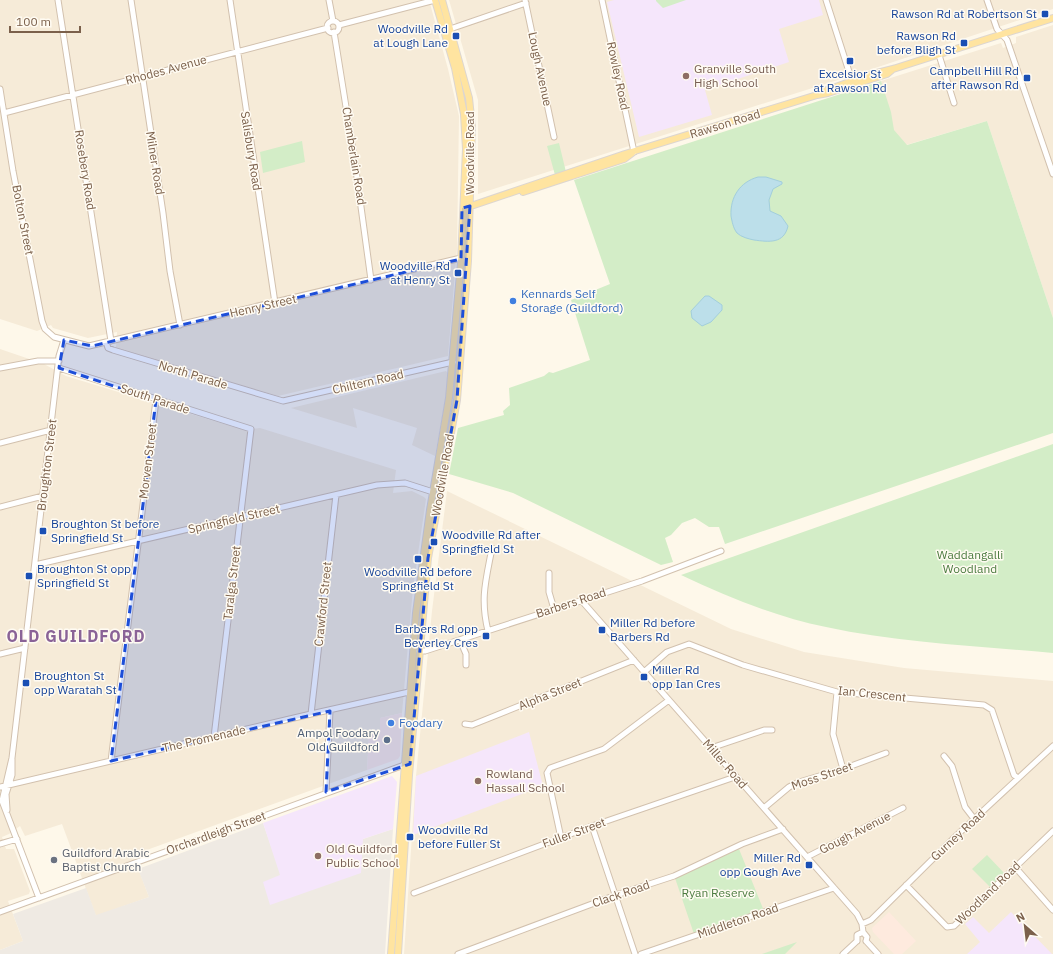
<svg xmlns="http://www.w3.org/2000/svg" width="1053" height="954" viewBox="0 0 1053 954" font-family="'IBM Plex Sans',sans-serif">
  <rect width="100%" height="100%" fill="#fef8ea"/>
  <path fill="#f6ebd8" d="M0,0h429l19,69 11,47 -2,133 -9,107 -170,40 -162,-48 1,-16 -29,6 -35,-10 -2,-3 -14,6 -37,-12z
    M449,0h604v9l-190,63 -385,122v-94z
    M1053,25v293l-66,-197 -91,27 -15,-67 120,-38 2,5 13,-5v-6z
    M0,349l44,15 22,12 95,29 83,25 16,-2 136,42 -3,23 19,-2 12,6 2,2 -13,89 -11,125 -22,5v13l-11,4 -2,35 -234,85 16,42 -53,19 -34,-92 -37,12 -5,-10 -11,8 -7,3 4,12h8l16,42 -1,3 -21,7 15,40 -23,9z
    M446,371l2,2 -1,17 -12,66 -23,-11 5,-17 -64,-20 4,20 -66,-20z
    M447,491l284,138 73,23 100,16 149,13v273h-649l12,-178 16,-165z"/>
  <path fill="#feeade" d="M402,713l-2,43 -2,3 -31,11 2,-35 11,-4v-13z
    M889,912l27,29 -14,13h-8l-21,-22 -1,-4z"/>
  <path fill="#efeae3" d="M263,823l18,52 -10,29 92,-65 30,-10 -8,125h-385v-4l23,-9 -10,-27 73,-26 10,27 53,-18 -11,-28z"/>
  <path fill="#f5e6fb" d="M614,0h205l4,15 -44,14 10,33 -84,28 7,25 -73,22 -32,-135z
    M529,732l14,54 -130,49 3,-59z
    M392,776l5,6 -4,47 -30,10 -2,34 -91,32 -7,-23 17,-7 -17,-52z
    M1011,912l41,42h-85l13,-12 -15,-18 8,-7 16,16z"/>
  <path fill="#d3edc7" d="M686,0l-23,8 -7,-7v-1z
    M881,81l10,31 3,18 13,15 80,-24 66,197v115l-328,111 -6,-17h-10l-14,-9 -13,5 -11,12 -6,3 8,24 -12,3 -148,-72 -64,-19 9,-46 46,-13 -1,-4 7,-6 -1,-17 35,-12 5,-4 4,1 37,-13 -19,-60 39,-16 -36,-104z
    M302,141l3,21 -42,11 -3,-21z
    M559,143l7,29 -11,3 -8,-29z
    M1053,444v209c-75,-7 -153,-10 -227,-26 -50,-10 -98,-30 -145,-52z
    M739,849l25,62 -70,23 -19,-56z
    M987,855l19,20 -15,13 -19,-19z
    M797,942l-12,12h-23z"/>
  <path fill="#bcdfea" stroke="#a2cedc" d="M758,177h8l16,5v2l-9,5 -4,11 1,11 11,5 7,10c-4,18 -19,16 -34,14 -5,-1 -13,-3 -17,-7 -4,-5 -5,-12 -6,-17 -1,-19 9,-34 27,-39z
    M705,296h4l13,9v5l-11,12 -9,4 -10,-8 -1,-7z"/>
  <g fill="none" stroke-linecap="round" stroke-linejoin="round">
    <defs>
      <path id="minor" d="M58,0l53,341
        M131,0l32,213 7,58 10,54
        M230,0l45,303
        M329,0l4,21
        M525,0l29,137
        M602,0l32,152
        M826,0l26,81
        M987,0l10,29 10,11 46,134
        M327 27a6 6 0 1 1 12 0a6 6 0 1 1-12 0Z
        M339,25l96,-25
        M450,29l76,-26
        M334,32l21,131 16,117
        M939,55l15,48
        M0,89l13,82 29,150 3,8 9,8 35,9 372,-88
        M4,113l324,-85
        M106,342l2,6 5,2 170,51 170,-39
        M0,368l38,-7h21
        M59,368l192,61 -37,308
        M0,443l51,-13
        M0,507l43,-11
        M35,565l342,-80 28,-2 28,9
        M549,573v19l5,17
        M581,600l276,314 5,10 1,8
        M488,631c-8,-33 -2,-51 4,-83
        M460,640l6,14v11
        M419,651h6l217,-70 79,-30
        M0,654l25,-6
        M644,672l23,-20 22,-8 54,21 94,27 147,13 8,5 22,65 4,3
        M837,692l-4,42 10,35
        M311,714l25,-219
        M465,724l7,1 162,-65
        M711,748l53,-18h8
        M944,756l8,10 13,41 10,13
        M111,761l45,-361
        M0,787l311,-73 98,-22
        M326,792l4,-81
        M764,808l25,-21 10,-5 44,-13 43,-16
        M7,810l-1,-16 6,-19v-16
        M592,826l43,128
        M561,838l-14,-65 3,-5 54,-19 65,-49
        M0,844l17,-5
        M807,857l96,-49
        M1015,867l38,43
        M906,885l41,42 7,-1 99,-95
        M414,893l178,-67 143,-49
        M39,898l-37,-97 10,-43 47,-402 5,-16
        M0,912l407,-148
        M862,924l9,-4 86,-85 96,-89
        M863,932l4,5 -1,4
        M857,941v-6l6,-3
        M866,941l12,13
        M458,954l158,-59 58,-19 68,-32 41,-15
        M641,954l193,-66
        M843,954l14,-13"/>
      <path id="major" d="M819,93l50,-18 24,-6 160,-51
        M523,192l101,-33 8,-6
        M468,207l157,-53 192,-59 11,-2 59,-19 6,-5
        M391,954l25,-341 14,-103 19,-112 12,-136 5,-113 -2,-35 -9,-46 -20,-68
        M398,954l11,-179 19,-217 29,-158 11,-139 4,-134 -3,-29 -27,-98"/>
    </defs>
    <use href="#minor" stroke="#d2c1ae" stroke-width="7"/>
    <use href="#major" stroke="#ddd6d0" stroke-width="8"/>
    <use href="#minor" stroke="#fff" stroke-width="5"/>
    <use href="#major" stroke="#ffe4a0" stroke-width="6"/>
  </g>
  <path fill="#1d4ed8" fill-opacity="0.2" stroke="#1d4ed8" stroke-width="3" stroke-dasharray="8 5" stroke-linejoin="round" d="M470,206l-13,194 -29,158 -18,206 -84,28 4,-81 -219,50 45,-361 -97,-32 5,-28 28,6 369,-87 1,-51z"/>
  <g fill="#1a4fb4" stroke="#fffbf2" stroke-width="1.5">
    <rect x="1041" y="10" width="8" height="8" rx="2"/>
    <rect x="452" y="32" width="8" height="8" rx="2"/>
    <rect x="960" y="39" width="8" height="8" rx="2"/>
    <rect x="846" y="57" width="8" height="8" rx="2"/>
    <rect x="1023" y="74" width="8" height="8" rx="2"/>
    <rect x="454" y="269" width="8" height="8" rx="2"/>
    <rect x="39" y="527" width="8" height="8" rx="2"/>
    <rect x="430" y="538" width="8" height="8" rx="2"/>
    <rect x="414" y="555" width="8" height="8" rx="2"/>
    <rect x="25" y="572" width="8" height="8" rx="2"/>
    <rect x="598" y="626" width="8" height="8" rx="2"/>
    <rect x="482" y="632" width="8" height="8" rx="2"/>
    <rect x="640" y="673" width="8" height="8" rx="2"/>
    <rect x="22" y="679" width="8" height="8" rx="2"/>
    <rect x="406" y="833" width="8" height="8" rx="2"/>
    <rect x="805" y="861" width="8" height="8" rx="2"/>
  </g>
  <g fill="#8d6e63" stroke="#fffbf2" stroke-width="1.5">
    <circle cx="686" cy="76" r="4"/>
    <circle cx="478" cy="781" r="4"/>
    <circle cx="318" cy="856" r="4"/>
  </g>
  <g fill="#3f7fe0" stroke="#fffbf2" stroke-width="1.5">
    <circle cx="513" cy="301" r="4"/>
    <circle cx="391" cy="723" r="4"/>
  </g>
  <circle fill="#5c6f8a" stroke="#fffbf2" stroke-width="1.5" cx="387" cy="740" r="4"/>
  <circle fill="#6b7280" stroke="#fffbf2" stroke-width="1.5" cx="54" cy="860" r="4"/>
  <g text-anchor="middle" stroke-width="3" stroke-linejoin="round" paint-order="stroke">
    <g font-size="12" fill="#164399" stroke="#fffbf2" text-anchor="end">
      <text x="1037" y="18">Rawson Rd at Robertson St</text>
      <text x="448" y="33">Woodville Rd<tspan x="448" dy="14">at Lough Lane</tspan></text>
      <text x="956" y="40">Rawson Rd<tspan x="956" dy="14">before Bligh St</tspan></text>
      <text x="1019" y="75">Campbell Hill Rd<tspan x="1019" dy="14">after Rawson Rd</tspan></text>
      <text x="850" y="78" text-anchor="middle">Excelsior St<tspan x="850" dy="14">at Rawson Rd</tspan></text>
      <text x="450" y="270">Woodville Rd<tspan x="450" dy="14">at Henry St</tspan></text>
      <text x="51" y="528" text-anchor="start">Broughton St before<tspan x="51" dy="14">Springfield St</tspan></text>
      <text x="442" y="539" text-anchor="start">Woodville Rd after<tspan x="442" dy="14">Springfield St</tspan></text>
      <text x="37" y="573" text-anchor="start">Broughton St opp<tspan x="37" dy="14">Springfield St</tspan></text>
      <text x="418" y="576" text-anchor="middle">Woodville Rd before<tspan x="418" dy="14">Springfield St</tspan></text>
      <text x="610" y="627" text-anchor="start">Miller Rd before<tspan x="610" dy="14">Barbers Rd</tspan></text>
      <text x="478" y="633">Barbers Rd opp<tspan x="478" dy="14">Beverley Cres</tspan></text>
      <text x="652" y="674" text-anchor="start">Miller Rd<tspan x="652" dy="14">opp Ian Cres</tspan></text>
      <text x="34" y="680" text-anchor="start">Broughton St<tspan x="34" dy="14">opp Waratah St</tspan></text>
      <text x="418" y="834" text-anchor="start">Woodville Rd<tspan x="418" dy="14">before Fuller St</tspan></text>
      <text x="801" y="862">Miller Rd<tspan x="801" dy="14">opp Gough Ave</tspan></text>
    </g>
    <g font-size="12" fill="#7b604b" stroke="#fffbf2">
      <text transform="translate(540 69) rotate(78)" y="4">Lough Avenue</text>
      <text transform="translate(166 70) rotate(-15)" y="4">Rhodes Avenue</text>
      <text transform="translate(618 76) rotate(78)" y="4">Rowley Road</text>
      <text transform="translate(725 124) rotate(-17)" y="4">Rawson Road</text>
      <text transform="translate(251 151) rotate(81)" y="4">Salisbury Road</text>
      <text transform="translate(470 153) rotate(-90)" y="4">Woodville Road</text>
      <text transform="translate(354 156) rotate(81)" y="4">Chamberlain Road</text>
      <text transform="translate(155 163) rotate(81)" y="4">Milner Road</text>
      <text transform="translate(85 170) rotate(81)" y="4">Rosebery Road</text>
      <text transform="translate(23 220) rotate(79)" y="4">Bolton Street</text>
      <text transform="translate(263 306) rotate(-13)" y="4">Henry Street</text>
      <text transform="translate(193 375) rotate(17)" y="4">North Parade</text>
      <text transform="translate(368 382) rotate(-13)" y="4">Chiltern Road</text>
      <text transform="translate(155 399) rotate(18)" y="4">South Parade</text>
      <text transform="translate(148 461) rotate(-83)" y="4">Morven Street</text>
      <text transform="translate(47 465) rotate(-83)" y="4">Broughton Street</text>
      <text transform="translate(443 475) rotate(-80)" y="4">Woodville Road</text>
      <text transform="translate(234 519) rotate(-13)" y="4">Springfield Street</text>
      <text transform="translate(232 583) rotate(-83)" y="4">Taralga Street</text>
      <text transform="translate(571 603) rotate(-18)" y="4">Barbers Road</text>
      <text transform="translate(323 604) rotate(-84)" y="4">Crawford Street</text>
      <text transform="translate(550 694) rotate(-22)" y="4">Alpha Street</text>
      <text transform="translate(872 694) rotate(6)" y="4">Ian Crescent</text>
      <text transform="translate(204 739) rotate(-13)" y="4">The Promenade</text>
      <text transform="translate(725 764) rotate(49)" y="4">Miller Road</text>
      <text transform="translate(822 776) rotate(-19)" y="4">Moss Street</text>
      <text transform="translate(216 833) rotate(-20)" y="4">Orchardleigh Street</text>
      <text transform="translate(574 833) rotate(-20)" y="4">Fuller Street</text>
      <text transform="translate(855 833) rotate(-27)" y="4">Gough Avenue</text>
      <text transform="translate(958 835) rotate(-43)" y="4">Gurney Road</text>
      <text transform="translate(988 893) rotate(-44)" y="4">Woodland Road</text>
      <text transform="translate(621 894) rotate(-19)" y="4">Clack Road</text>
      <text transform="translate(738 921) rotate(-19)" y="4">Middleton Road</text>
    </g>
    <g font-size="12" fill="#785e54" stroke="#fffbf2" text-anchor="start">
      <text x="694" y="73">Granville South<tspan x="694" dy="14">High School</tspan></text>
      <text x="486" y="778">Rowland<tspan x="486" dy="14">Hassall School</tspan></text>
      <text x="326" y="853">Old Guildford<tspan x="326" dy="14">Public School</tspan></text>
    </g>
    <g font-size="12" fill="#366cbe" stroke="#fffbf2" text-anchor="start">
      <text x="521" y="298">Kennards Self<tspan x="521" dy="14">Storage (Guildford)</tspan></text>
      <text x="399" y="727">Foodary</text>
    </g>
    <g font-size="12" fill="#4b7b3f" stroke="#fffbf2">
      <text x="970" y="559">Waddangalli<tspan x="970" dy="14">Woodland</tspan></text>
      <text x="718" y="897">Ryan Reserve</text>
    </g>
    <g font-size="12" fill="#4e5e75" stroke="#fffbf2" text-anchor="end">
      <text x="379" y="737">Ampol Foodary<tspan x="379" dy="14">Old Guildford</tspan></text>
    </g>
    <g font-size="12" fill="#5b616d" stroke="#fffbf2" text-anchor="start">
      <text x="62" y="857">Guildford Arabic<tspan x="62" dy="14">Baptist Church</tspan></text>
    </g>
    <g font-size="16" font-weight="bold" letter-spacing="1" fill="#8a6397" stroke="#fffbf2">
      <text x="76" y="642">OLD GUILDFORD</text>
    </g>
  </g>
  <g transform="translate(1025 926) rotate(332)" stroke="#fffbf2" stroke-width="3" paint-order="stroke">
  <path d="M0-3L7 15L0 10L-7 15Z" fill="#7b604b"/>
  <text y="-6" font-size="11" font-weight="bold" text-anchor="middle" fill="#7b604b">N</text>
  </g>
  <path d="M10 26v6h70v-6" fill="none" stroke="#7b604b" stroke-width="2"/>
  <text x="16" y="26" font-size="12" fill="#7b604b" stroke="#fffbf2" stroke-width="3" paint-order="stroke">100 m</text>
</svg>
